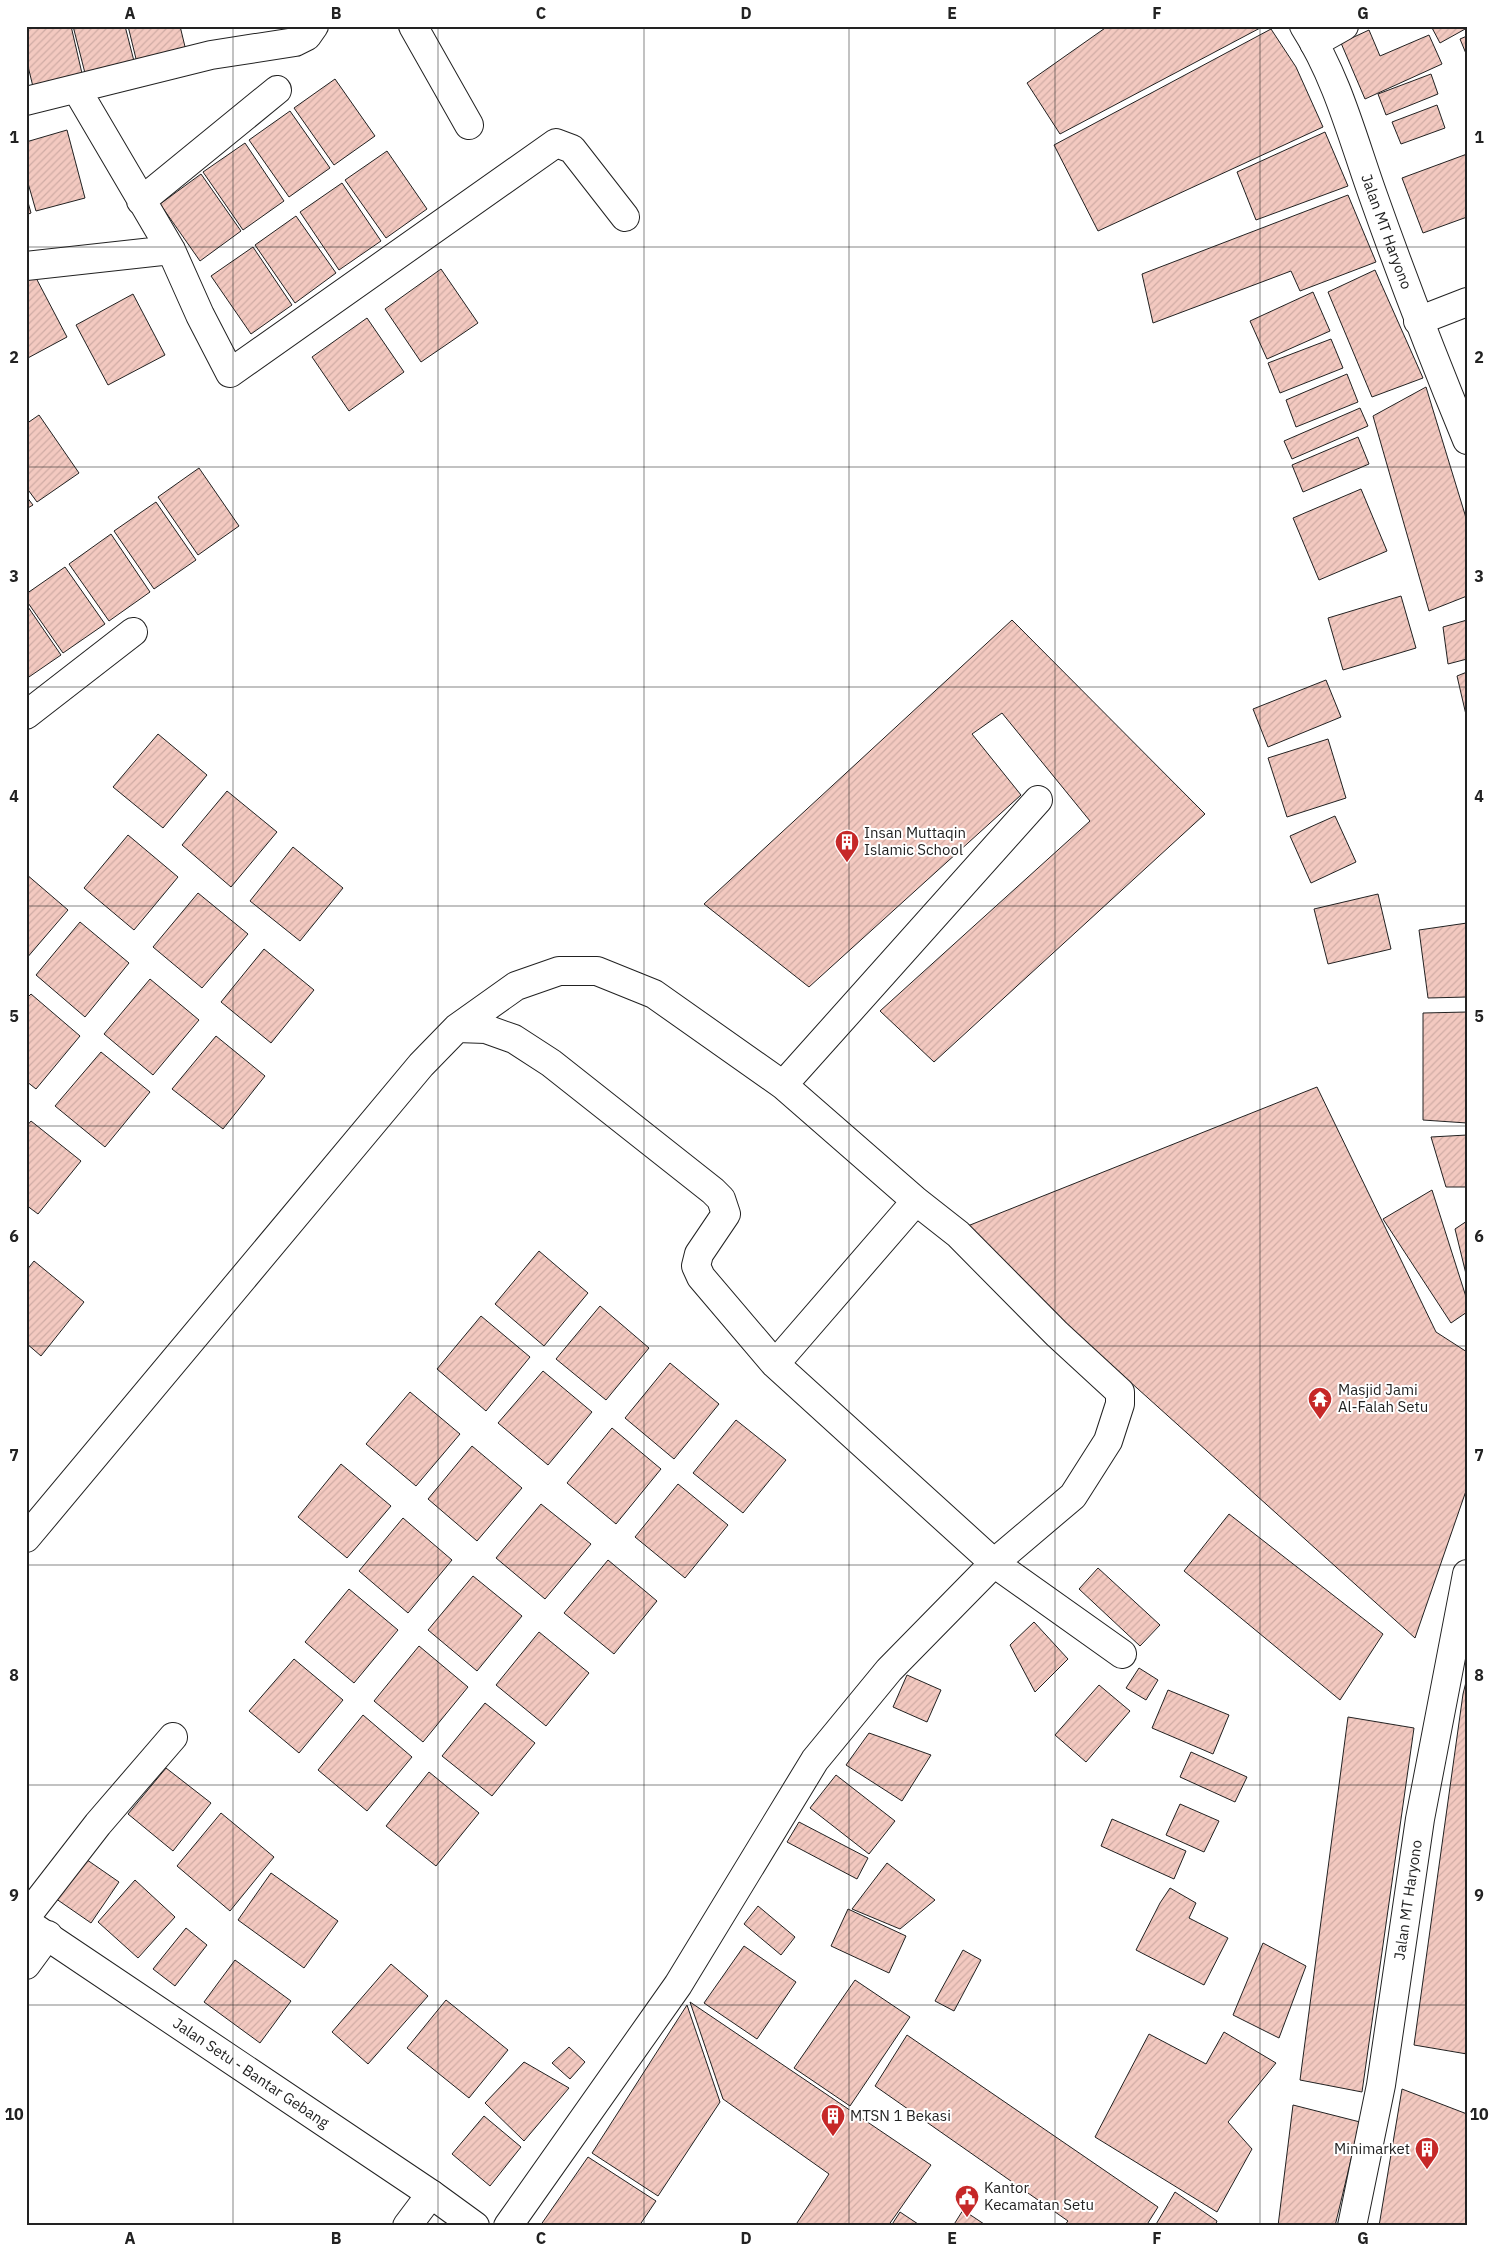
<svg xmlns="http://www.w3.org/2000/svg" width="1493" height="2252" viewBox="0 0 1493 2252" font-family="'IBM Plex Sans',sans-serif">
  <defs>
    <pattern id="building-hatch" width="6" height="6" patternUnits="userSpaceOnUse" patternTransform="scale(1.25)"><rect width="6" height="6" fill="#f3c9c0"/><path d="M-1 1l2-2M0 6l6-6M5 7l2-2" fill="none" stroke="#d0aca5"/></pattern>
  </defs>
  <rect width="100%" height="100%" fill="#fff"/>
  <path fill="url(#building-hatch)" stroke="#222" d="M26,26h45l13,56 -49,13 -9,-37z
    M73,26h52l11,43 -49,12z
    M128,26h52l7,29 -49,12z
    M1108,26h154v1l-202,107 -33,-51z
    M1431,26h36v2l-27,15z
    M1271,29l25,38 27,60 -225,104 -44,-86z
    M1369,30l11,26 49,-21 13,29 -77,35 -24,-56z
    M1467,36v20l-7,-17z
    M1431,74l7,20 -52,21 -8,-21z
    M335,79l40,57 -41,29 -40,-57z
    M1437,105l8,23 -44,16 -9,-22z
    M290,111l40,57 -41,29 -40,-57z
    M67,130l18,68 -49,13 -10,-35v-34z
    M1325,132l23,54 -92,34 -19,-48z
    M245,143l39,58 -41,29 -40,-58z
    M387,151l40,58 -41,29 -41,-58z
    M1467,154v63l-44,16 -21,-55z
    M201,174l40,57 -41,30 -40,-57z
    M342,183l39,58 -42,29 -39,-58z
    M26,195l5,18 -5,2z
    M1348,195l28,67 -76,29 -9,-20 -138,52 -11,-49z
    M296,216l40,57 -41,30 -40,-58z
    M253,247l39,58 -41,29 -40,-58z
    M441,269l37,54 -57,39 -36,-53z
    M1375,270l48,108 -51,19 -44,-105z
    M35,276l32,61 -41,22v-78z
    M1313,292l17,39 -63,28 -17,-38z
    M133,294l32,61 -57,30 -32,-60z
    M367,318l37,54 -55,39 -37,-54z
    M1331,339l12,29 -63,25 -12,-30z
    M1347,374l11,28 -62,25 -10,-27z
    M1426,387l41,134v75l-38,15 -56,-195z
    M1360,408l8,18 -76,33 -8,-18z
    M39,415l40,58 -42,29 -11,-15v-63z
    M1358,437l11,27 -66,28 -11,-27z
    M199,468l40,58 -41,29 -40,-58z
    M1361,489l26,62 -68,29 -26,-62z
    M26,496l7,9 -7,4z
    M156,502l40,58 -42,29 -40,-58z
    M111,534l39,58 -41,29 -40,-57z
    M65,567l40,57 -42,29 -37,-53v-6z
    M1401,596l15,52 -73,22 -15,-52z
    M26,604l35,51 -35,24z
    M1012,620l193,194 -271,248 -54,-51 210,-190 -88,-108 -30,21 49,61 -212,192 -105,-83z
    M1467,620v39l-19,5 -5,-37z
    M1467,672v47l-10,-43z
    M1326,680l15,37 -73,30 -15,-38z
    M158,734l49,41 -44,53 -50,-41z
    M1328,739l18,59 -59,19 -19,-59z
    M227,791l50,41 -46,55 -49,-42z
    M1335,816l21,46 -45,21 -21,-47z
    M128,835l50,42 -44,53 -50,-42z
    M293,847l50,41 -43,53 -50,-40z
    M26,874l42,36 -42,49z
    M198,893l50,41 -46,54 -49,-41z
    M1378,894l13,55 -63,15 -14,-55z
    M80,922l49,41 -44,54 -49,-42z
    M1467,923v74l-39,1 -9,-68z
    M264,949l50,41 -43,53 -50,-41z
    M150,979l49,41 -46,55 -49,-41z
    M31,994l49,42 -44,53 -10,-8v-82z
    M1467,1012v111l-44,-3v-107z
    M216,1036l49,40 -42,53 -51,-40z
    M101,1052l49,40 -45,55 -50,-41z
    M1317,1087l119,245 31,20v136l-52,150 -455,-409z
    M31,1121l50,40 -43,53 -12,-9v-78z
    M1467,1135v52h-21l-15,-50z
    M1432,1190l35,110v12l-16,11 -68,-104z
    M1467,1221v57l-12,-49z
    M539,1251l49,42 -44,53 -49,-42z
    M34,1261l50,41 -43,54 -15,-13v-72z
    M600,1306l49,42 -43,52 -50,-41z
    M481,1316l49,41 -44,54 -49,-42z
    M670,1363l49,41 -45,55 -49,-41z
    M543,1371l49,41 -44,53 -50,-42z
    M410,1392l50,42 -44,52 -50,-42z
    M736,1420l50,40 -43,53 -50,-40z
    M612,1428l49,41 -45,55 -49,-41z
    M472,1446l50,42 -45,53 -49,-42z
    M341,1464l50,42 -44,52 -49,-41z
    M678,1484l50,41 -43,53 -50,-41z
    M541,1504l50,40 -46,55 -49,-41z
    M1229,1514l154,120 -43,66 -156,-129z
    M403,1518l49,42 -44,53 -49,-42z
    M608,1560l49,41 -43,53 -50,-41z
    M1098,1568l62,57 -20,21 -61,-57z
    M473,1576l49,40 -45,55 -49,-41z
    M349,1589l49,41 -44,53 -49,-41z
    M1034,1622l34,37 -33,33 -25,-47z
    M539,1632l50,41 -43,53 -50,-41z
    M419,1646l49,41 -45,55 -49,-41z
    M294,1659l49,41 -44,53 -50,-42z
    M1139,1668l19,12 -12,20 -20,-12z
    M907,1675l34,15 -14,32 -34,-15z
    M1467,1678v376l-53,-9 49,-351z
    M1099,1685l31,26 -44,51 -31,-27z
    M1168,1690l61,25 -16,39 -61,-26z
    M485,1703l50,40 -43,53 -50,-40z
    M363,1715l49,42 -45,54 -49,-41z
    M1348,1717l66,11 -52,364 -62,-12z
    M869,1733l62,22 -29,46 -56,-36z
    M1191,1752l56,25 -12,25 -55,-25z
    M166,1768l45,35 -38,48 -45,-37z
    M429,1772l50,41 -43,53 -50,-40z
    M836,1775l59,46 -26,33 -59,-46z
    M1180,1804l39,17 -15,31 -38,-17z
    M221,1813l53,44 -44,54 -53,-45z
    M1112,1819l74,32 -12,28 -73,-33z
    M799,1822l69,36 -11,21 -70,-37z
    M80,1855l39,27 -28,41 -39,-27z
    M887,1863l48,37 -35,29 -48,-20z
    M271,1873l67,48 -34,47 -66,-48z
    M135,1880l40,37 -37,41 -40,-36z
    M1170,1888l26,15 -7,15 39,20 -24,47 -68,-35 24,-47z
    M758,1906l37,31 -14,18 -37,-31z
    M848,1909l58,27 -17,37 -58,-27z
    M186,1928l21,17 -32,41 -22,-17z
    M1263,1943l43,23 -27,72 -46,-23z
    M744,1946l52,36 -39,57 -53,-36z
    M963,1950l18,10 -27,51 -19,-10z
    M235,1960l56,41 -31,42 -56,-41z
    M391,1964l37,32 -60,68 -36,-32z
    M855,1980l55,37 -60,89 -56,-38z
    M446,2000l62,50 -39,48 -62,-50z
    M690,2002l241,163 -43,61h-93l34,-52 -106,-75z
    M687,2005l33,97 -62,94 -66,-43z
    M1224,2032l52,31 -48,59 24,27 -35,63 -122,-75 54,-103 57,30z
    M907,2035l251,172 -12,19h-82l4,-5 -193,-135z
    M569,2047l16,15 -15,17 -18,-16z
    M524,2062l45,26 -45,53 -39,-38z
    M1402,2089l65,25v112h-88z
    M1293,2105l67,17 -25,104h-57z
    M484,2116l37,31 -31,39 -38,-32z
    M588,2157l68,44 -17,25h-99z
    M1175,2192l42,29 -2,5h-60z
    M963,2210l24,16h-34z
    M900,2212l21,14h-30z"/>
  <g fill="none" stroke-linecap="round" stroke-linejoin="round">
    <defs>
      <path id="minor" d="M413,26l56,99
        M1314,43l30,-17
        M77,90l94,160 29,65 30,58 326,-230 16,6 53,68
        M26,101l185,-46 84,-13 12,-6 7,-10
        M141,201l136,-111
        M26,266l145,-16
        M1418,321l49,-19
        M26,715l107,-83
        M457,1028l29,1 28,10 37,24 162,128 8,8 5,15 -27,40 -3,12 5,11 74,87 219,199 128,91
        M783,1085l255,-285
        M775,1364l141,-163
        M26,1538l395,-473 36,-37 59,-42 43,-15h38l57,23 129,91 133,116 42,33 99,100 63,58v12l-12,37 -35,55 -79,67 -105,107 -74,90 -137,225 -170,241
        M26,1917l72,-93 75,-87
        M26,1965l22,-30
        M407,2226l24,-32"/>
      <g id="major">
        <path id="s1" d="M1304,26c34,53 49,114 70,172 29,82 60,162 93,242"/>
        <path id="s2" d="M26,1922l405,272 44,32"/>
        <path id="s3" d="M1352,2226l29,-141 39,-266 47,-245"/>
      </g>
    </defs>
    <use href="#minor" stroke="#222" stroke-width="30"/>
    <use href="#major" stroke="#222" stroke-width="30"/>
    <use href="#minor" stroke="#fff" stroke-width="28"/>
    <use href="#major" stroke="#fff" stroke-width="28"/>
  </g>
  <path fill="none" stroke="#222" stroke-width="1" stroke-opacity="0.55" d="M233,26v2200M438,26v2200M644,26v2200M849,26v2200M1055,26v2200M1260,26v2200M26,247h1441M26,467h1441M26,687h1441M26,906h1441M26,1126h1441M26,1346h1441M26,1565h1441M26,1785h1441M26,2005h1441"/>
  <defs>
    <symbol id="building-pin" viewBox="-11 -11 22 30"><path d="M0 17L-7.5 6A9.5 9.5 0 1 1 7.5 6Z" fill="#c62828" stroke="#fff"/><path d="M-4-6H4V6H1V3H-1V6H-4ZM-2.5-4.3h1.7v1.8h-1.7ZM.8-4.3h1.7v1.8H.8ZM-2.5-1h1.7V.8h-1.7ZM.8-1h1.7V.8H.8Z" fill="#fff"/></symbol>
    <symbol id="temple-pin" viewBox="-11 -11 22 30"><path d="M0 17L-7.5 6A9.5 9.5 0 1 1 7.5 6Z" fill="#c62828" stroke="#fff"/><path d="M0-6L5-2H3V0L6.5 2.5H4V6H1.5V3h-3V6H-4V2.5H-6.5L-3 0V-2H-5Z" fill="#fff"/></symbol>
    <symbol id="civic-pin" viewBox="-11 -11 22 30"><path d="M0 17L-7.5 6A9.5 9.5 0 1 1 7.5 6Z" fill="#c62828" stroke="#fff"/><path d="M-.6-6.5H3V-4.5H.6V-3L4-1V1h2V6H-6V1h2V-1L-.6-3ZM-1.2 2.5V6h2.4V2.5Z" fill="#fff"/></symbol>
  </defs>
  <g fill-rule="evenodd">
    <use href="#building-pin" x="833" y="828" width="28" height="38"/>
    <use href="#temple-pin" x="1306" y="1385" width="28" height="38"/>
    <use href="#building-pin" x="819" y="2102" width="28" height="38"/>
    <use href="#building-pin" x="1413" y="2135" width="28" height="38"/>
    <use href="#civic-pin" x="953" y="2183" width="28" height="38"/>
  </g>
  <g text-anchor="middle" stroke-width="4" stroke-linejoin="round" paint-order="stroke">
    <g font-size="15" fill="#222" stroke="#fff">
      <text dy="5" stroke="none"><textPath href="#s1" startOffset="222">Jalan MT Haryono</textPath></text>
      <text dy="5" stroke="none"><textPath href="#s3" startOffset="331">Jalan MT Haryono</textPath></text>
      <text dy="5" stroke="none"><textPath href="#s2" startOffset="271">Jalan Setu - Bantar Gebang</textPath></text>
    </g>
    <g font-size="15" fill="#222" stroke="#fff" text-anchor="start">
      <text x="864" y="838">Insan Muttaqin<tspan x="864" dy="17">Islamic School</tspan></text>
      <text x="1338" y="1395">Masjid Jami<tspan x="1338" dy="17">Al-Falah Setu</tspan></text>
      <text x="850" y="2121">MTSN 1 Bekasi</text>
      <text x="1410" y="2154" text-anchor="end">Minimarket</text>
      <text x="984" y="2193">Kantor<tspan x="984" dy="17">Kecamatan Setu</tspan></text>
    </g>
  </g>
  <rect width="1493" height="2252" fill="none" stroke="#ffffff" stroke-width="55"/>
  <rect x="28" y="28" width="1438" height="2196" fill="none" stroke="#222" stroke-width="2"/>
  <g font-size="16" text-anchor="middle" font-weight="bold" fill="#222">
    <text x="130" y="19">A</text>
    <text x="336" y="19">B</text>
    <text x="541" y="19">C</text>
    <text x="746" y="19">D</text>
    <text x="952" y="19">E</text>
    <text x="1157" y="19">F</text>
    <text x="1363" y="19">G</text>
    <text x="14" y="143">1</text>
    <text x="1479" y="143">1</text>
    <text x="14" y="363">2</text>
    <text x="1479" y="363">2</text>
    <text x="14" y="582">3</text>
    <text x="1479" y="582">3</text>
    <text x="14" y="802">4</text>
    <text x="1479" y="802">4</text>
    <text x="14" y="1022">5</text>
    <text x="1479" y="1022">5</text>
    <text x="14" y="1242">6</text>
    <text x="1479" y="1242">6</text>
    <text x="14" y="1461">7</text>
    <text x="1479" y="1461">7</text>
    <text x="14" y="1681">8</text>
    <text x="1479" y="1681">8</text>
    <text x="14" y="1901">9</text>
    <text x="1479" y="1901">9</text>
    <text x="14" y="2120">10</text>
    <text x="1479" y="2120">10</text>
    <text x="130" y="2244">A</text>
    <text x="336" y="2244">B</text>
    <text x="541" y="2244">C</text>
    <text x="746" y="2244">D</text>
    <text x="952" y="2244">E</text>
    <text x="1157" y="2244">F</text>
    <text x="1363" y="2244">G</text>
  </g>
</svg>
